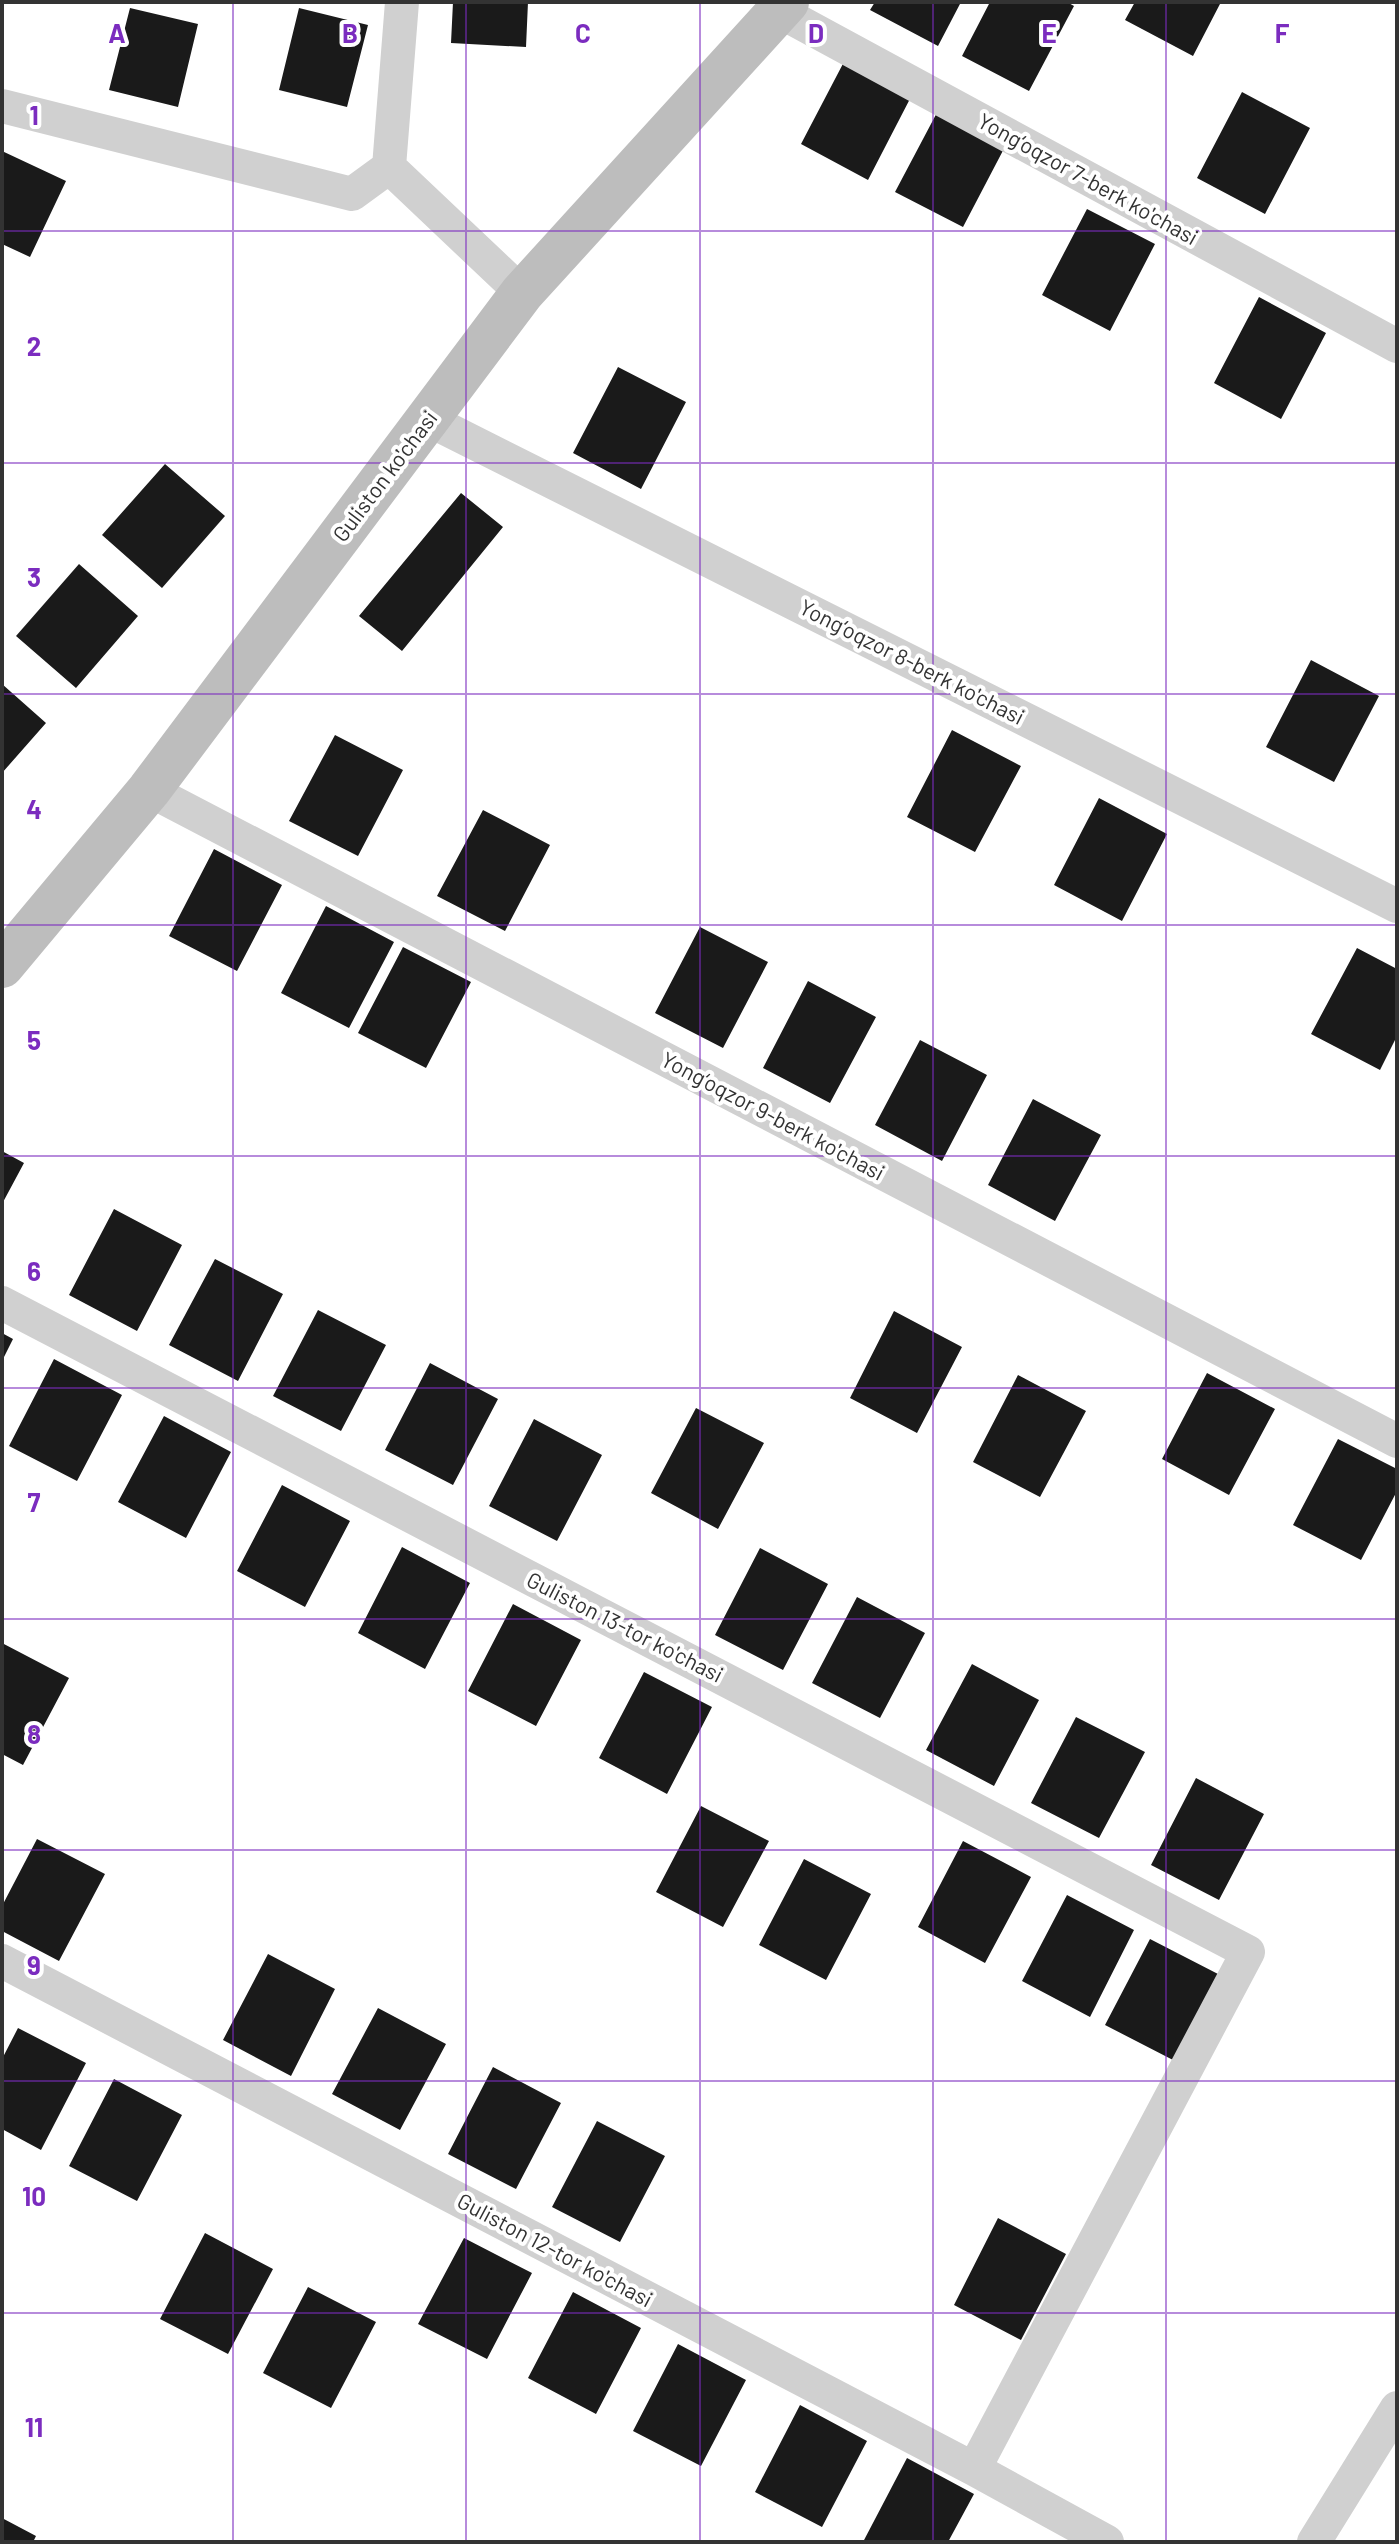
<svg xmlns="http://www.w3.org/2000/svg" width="1399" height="2544" viewBox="0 0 1399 2544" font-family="Barlow,sans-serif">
  <rect width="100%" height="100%" fill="#fff"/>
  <path fill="#1a1a1a" d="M453,2h75l-2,45 -75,-4z
    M875,2h86l-23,44 -68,-36z
    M990,2h77l7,4 -45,85 -67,-35z
    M1135,2h86l-28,54 -68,-36z
    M130,8l68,16 -20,83 -69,-17z
    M299,8l69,17 -21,82 -68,-17z
    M846,58l67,35 -45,87 -67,-36z
    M1242,92l68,36 -45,86 -68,-36z
    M941,105l67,36 -45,86 -68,-35z
    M2,151l64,30 -36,76 -28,-13z
    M1087,209l68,35 -45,87 -68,-36z
    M1259,297l67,36 -45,86 -67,-36z
    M618,367l68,35 -45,87 -68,-36z
    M165,464l60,52 -63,72 -60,-53z
    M461,493l42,34 -101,124 -43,-35z
    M79,564l59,52 -62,72 -60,-52z
    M1311,660l68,36 -45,86 -68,-35z
    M2,684l44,39 -44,50z
    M952,730l69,36 -46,86 -68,-35z
    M335,735l68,35 -45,86 -69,-35z
    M1099,798l68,36 -45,87 -68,-36z
    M483,810l67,35 -45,86 -68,-35z
    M214,849l68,36 -45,86 -68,-35z
    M326,906l68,36 -45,86 -68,-35z
    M700,927l68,35 -45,86 -68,-35z
    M403,947l68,35 -45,86 -68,-35z
    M1357,948l40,21v67l-17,34 -69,-36z
    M808,981l68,36 -46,86 -67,-35z
    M920,1040l67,35 -45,86 -67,-36z
    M1033,1099l68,36 -46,86 -67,-36z
    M2,1151l22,12 -22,41z
    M114,1209l68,36 -45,86 -68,-36z
    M215,1259l68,35 -45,87 -69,-36z
    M318,1310l68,35 -45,86 -68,-35z
    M894,1311l68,36 -45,86 -67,-35z
    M2,1333l11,6 -11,22z
    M54,1359l68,36 -45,86 -68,-35z
    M430,1363l68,36 -45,86 -68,-35z
    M1207,1373l68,36 -46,86 -67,-36z
    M1018,1375l68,36 -46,86 -67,-35z
    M696,1408l68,35 -46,86 -67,-36z
    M164,1416l67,36 -45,86 -68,-36z
    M534,1419l68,36 -45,86 -68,-35z
    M1338,1439l59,30v22l-36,69 -68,-35z
    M282,1485l68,36 -45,86 -68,-36z
    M402,1547l68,36 -45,86 -67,-36z
    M760,1548l68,36 -45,86 -68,-35z
    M857,1597l68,36 -45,85 -68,-35z
    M513,1604l68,36 -45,86 -68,-35z
    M2,1643l67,35 -46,87 -21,-11z
    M972,1664l67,36 -45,86 -68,-36z
    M644,1672l68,35 -45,87 -68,-36z
    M1076,1717l69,35 -46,86 -68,-35z
    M1196,1778l68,36 -45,86 -68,-35z
    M701,1806l68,35 -46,86 -67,-35z
    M37,1839l68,35 -46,87 -57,-30v-25z
    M963,1841l68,36 -46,86 -67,-36z
    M804,1859l67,35 -45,86 -67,-35z
    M1067,1895l67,35 -44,87 -68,-36z
    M1150,1939l68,35 -45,86 -68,-35z
    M268,1954l67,35 -44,87 -68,-36z
    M378,2008l68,36 -46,86 -68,-36z
    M18,2028l68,35 -45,87 -39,-21v-70z
    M493,2067l68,36 -45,86 -68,-35z
    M114,2079l68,36 -45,86 -68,-35z
    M597,2121l68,35 -45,86 -68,-35z
    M998,2218l68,36 -45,86 -67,-35z
    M205,2233l68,36 -45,85 -68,-35z
    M464,2238l68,35 -45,86 -69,-35z
    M308,2287l68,35 -45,86 -68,-35z
    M573,2292l68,36 -45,86 -68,-36z
    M678,2344l68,36 -45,86 -68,-35z
    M800,2405l67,36 -45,86 -67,-35z
    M907,2458l67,36 -26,48h-85z
    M2,2518l34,18 -3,6h-31z"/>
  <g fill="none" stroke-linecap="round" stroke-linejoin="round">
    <path stroke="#d0d0d0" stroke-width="34" d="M402,2l-13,165 133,126
      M779,11l618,335
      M2,106l350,88 37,-27
      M427,419l970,487
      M149,790l1248,651
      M2,1303l1246,649 -274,517
      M2,1961l972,508 133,73
      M1314,2542l83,-134"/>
    <path stroke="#bdbdbd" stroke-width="44" d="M2,966l147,-176 373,-497 265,-291"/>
  </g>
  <path fill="none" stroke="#7b2cbf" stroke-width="2" stroke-opacity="0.55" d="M233,2v2540M466,2v2540M700,2v2540M933,2v2540M1166,2v2540M2,231h1395M2,463h1395M2,694h1395M2,925h1395M2,1156h1395M2,1388h1395M2,1619h1395M2,1850h1395M2,2081h1395M2,2313h1395"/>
  <g text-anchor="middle" stroke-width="8" stroke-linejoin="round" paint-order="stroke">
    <g font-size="22" fill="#333" stroke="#fff">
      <text transform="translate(1088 179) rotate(29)" y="8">Yong‘oqzor 7-berk ko'chasi</text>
      <text transform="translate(385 476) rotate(-53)" y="8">Guliston ko'chasi</text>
      <text transform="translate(912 662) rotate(27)" y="8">Yong‘oqzor 8-berk ko'chasi</text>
      <text transform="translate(773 1116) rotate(28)" y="8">Yong‘oqzor 9-berk ko'chasi</text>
      <text transform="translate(625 1627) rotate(27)" y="8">Guliston 13-tor ko'chasi</text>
      <text transform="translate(555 2250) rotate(28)" y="8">Guliston 12-tor ko'chasi</text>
    </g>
  </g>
  <g font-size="26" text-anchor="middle" font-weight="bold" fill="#7b2cbf" stroke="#fff" stroke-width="8" stroke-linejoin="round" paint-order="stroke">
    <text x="117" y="43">A</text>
    <text x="350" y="43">B</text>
    <text x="583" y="43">C</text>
    <text x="816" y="43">D</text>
    <text x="1049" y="43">E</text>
    <text x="1282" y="43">F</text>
    <text x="34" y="125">1</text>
    <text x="34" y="356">2</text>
    <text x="34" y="587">3</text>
    <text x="34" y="819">4</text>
    <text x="34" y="1050">5</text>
    <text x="34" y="1281">6</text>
    <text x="34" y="1512">7</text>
    <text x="34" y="1744">8</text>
    <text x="34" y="1975">9</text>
    <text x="34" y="2206">10</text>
    <text x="34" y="2437">11</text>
  </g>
  <rect width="1399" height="2544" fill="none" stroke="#333333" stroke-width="8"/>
</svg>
